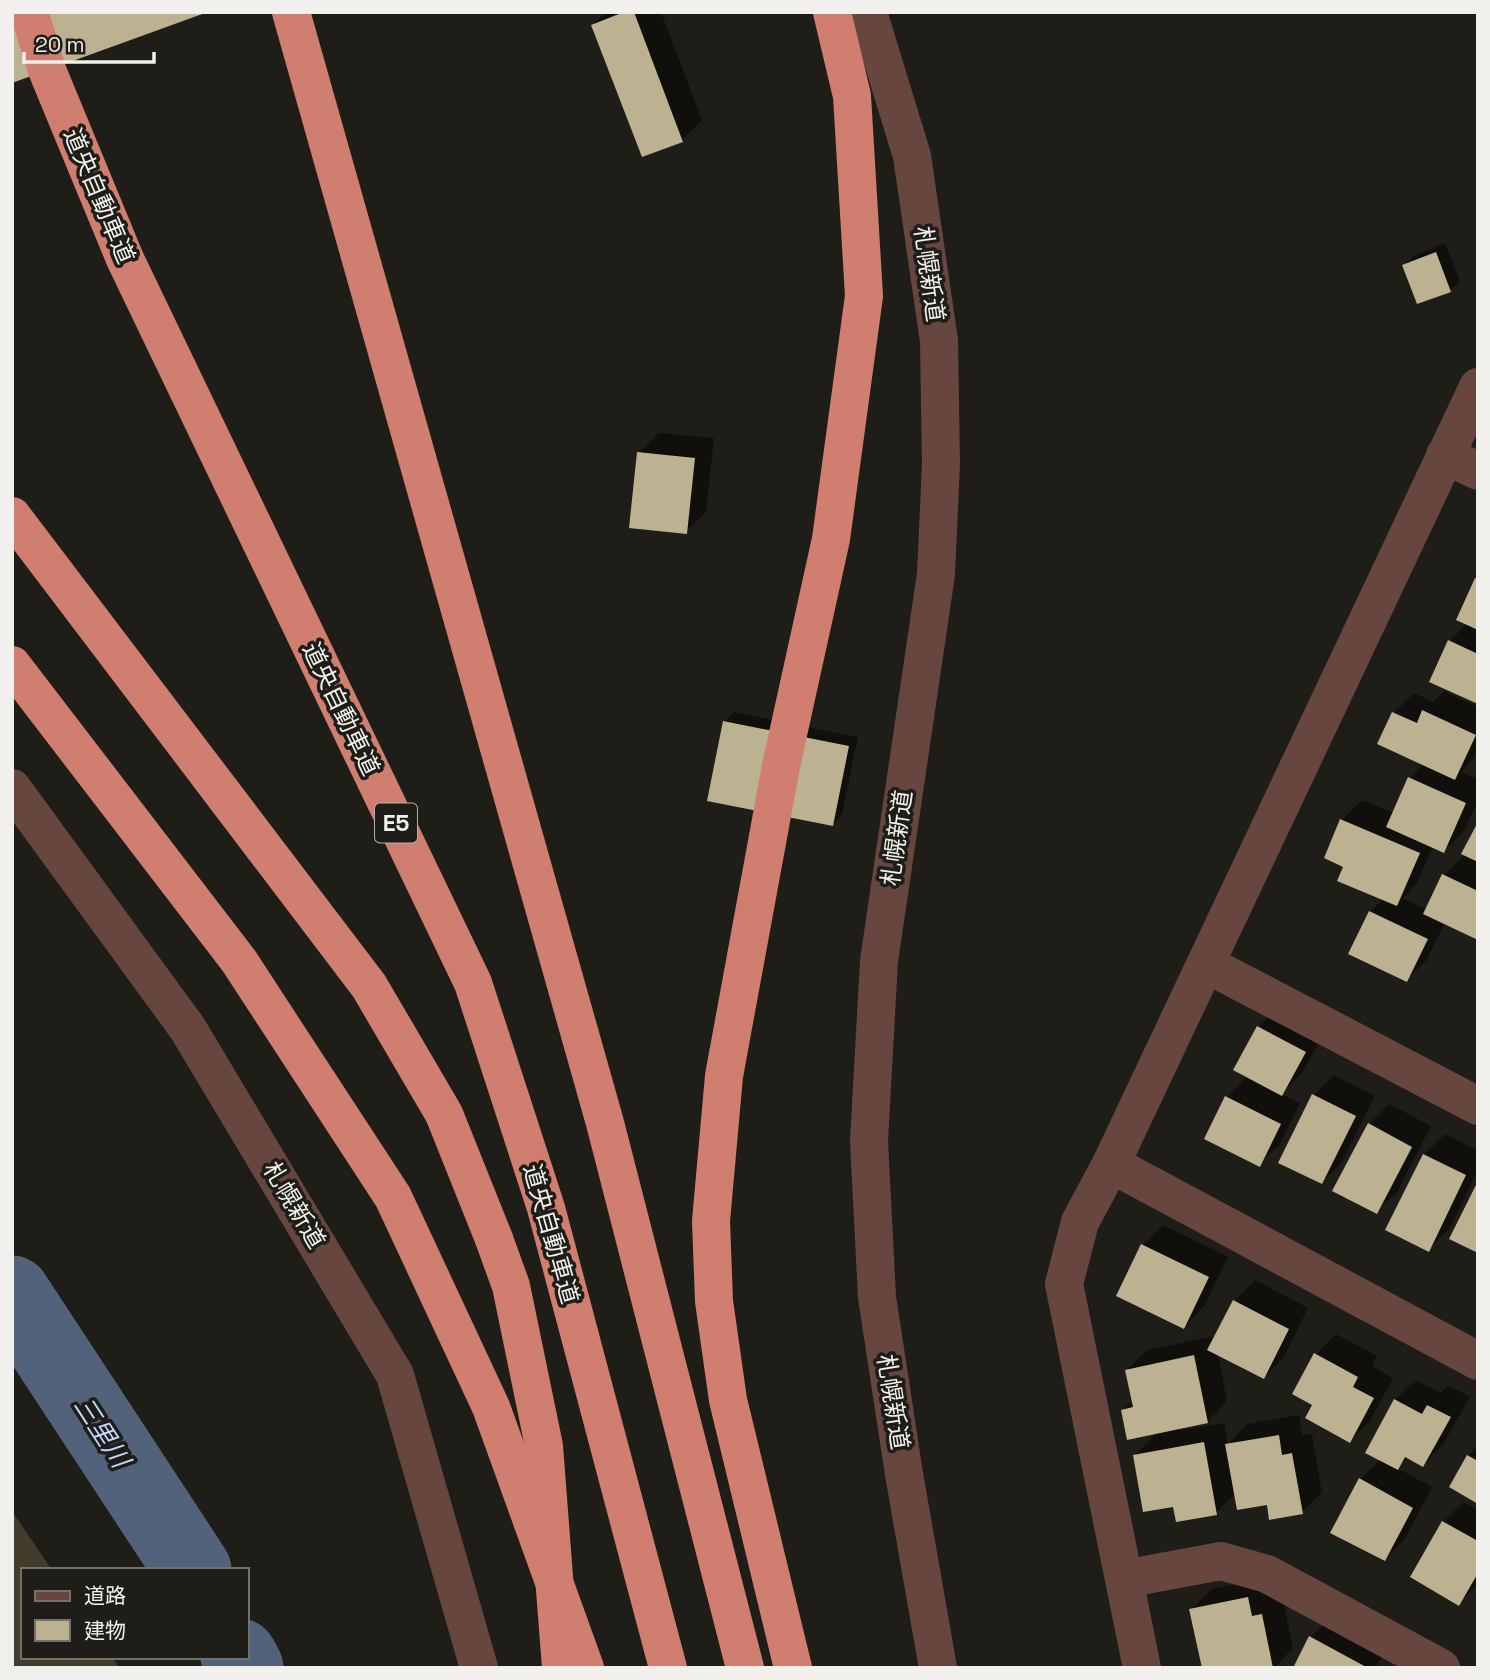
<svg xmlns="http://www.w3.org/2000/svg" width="1490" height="1680" viewBox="0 0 1490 1680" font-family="'Space Grotesk','Noto Sans JP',sans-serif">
  <rect width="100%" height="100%" fill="#1f1d18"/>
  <path fill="#413c2b" d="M12,1511l40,59h-29v87h89l7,11h-107z"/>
  <path fill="#0007" d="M606,12h55l41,108 -20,20 -89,-115z
    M1445,243l15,38 -10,10 -46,-26 10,-9z
    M659,433l55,5 -8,74 -20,20 -47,-79z
    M1478,578v124l-28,-61 17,-18z
    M1444,691l34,16v46l-17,19 17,7v21l-14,31 -20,20 -11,-5 -16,37 -14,15 25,12 16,-35 21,-21 13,-29v113l-33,-16 -18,38 -21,20 -36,-68 14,-14 -39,-32 -3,-46 20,-20 32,13 16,-35 14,-14 -44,-21 14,-30 20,-20 19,9z
    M734,712l124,25 -16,77 -9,10 -108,-102z
    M1278,1007l47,25 -23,41 -21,21 19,9 -20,41 -21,20 -32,-67 21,-21 10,-49z
    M1334,1075l41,21 -33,66 -20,20 -8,-87z
    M1389,1104l42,22 -34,66 -21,20 -7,-88z
    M1445,1134l33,17v19l-29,59 -21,20 -4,-94z
    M1163,1225l65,32 -24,49 -20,21 -41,-82z
    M1255,1280l53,28 -24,49 -20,20 -46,-24 9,48 -20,21 -27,5v3l44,-7 4,21 19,-20 52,-9 3,20 10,-1 10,58 -20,20 -66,-19 -20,20 -41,-8 -40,-50 23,-24 -35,-21 10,-10 -6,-30 20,-20 69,-14 18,-35z
    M1336,1334l41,22 -5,10 21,12 -23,43 -20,20 -35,-37 1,-50z
    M1416,1380l25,13 7,-8 22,12 -27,47 -20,21 -14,-8 -12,11 35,19 -27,52 -21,20 -24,-80 21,-20 14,-59z
    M1478,1446v56l-27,-16 17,-30z
    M1463,1502l15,8v74l-19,19 -16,-81z
    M1268,1578l14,17 11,53 -19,20h-70l-13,-58 21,-21z
    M1331,1617l56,30 -11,21h-81l16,-31z"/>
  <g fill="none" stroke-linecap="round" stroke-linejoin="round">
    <path stroke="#53627b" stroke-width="77" d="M12,1294l181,276
      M239,1657l6,11"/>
  </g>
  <path fill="#bcb292" d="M36,12h169v1l-193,70v-62z
    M624,12h10l49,130 -41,15 -51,-132z
    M1436,252l15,40 -34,12 -15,-39z
    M637,452l58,6 -8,76 -58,-6z
    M1475,578l3,1v51l-22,-10z
    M1448,640l30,14v50l-49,-22z
    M1422,710l54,25 -21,45 -78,-36 15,-32 25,11z
    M723,721l126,25 -16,80 -126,-25z
    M1408,777l58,26 -22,50 -58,-26z
    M1340,819l80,34 -23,53 -60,-25 6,-14 -19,-9z
    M1478,822v40l-17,-8z
    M1442,874l36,17v49l-55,-26z
    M1369,911l59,28 -21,43 -59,-28z
    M1257,1026l49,26 -24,44 -49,-26z
    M1312,1094l44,22 -34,68 -44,-21z
    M1225,1096l56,28 -21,43 -56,-28z
    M1368,1123l44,24 -35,67 -45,-23z
    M1423,1154l43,21 -37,77 -44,-22z
    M1478,1181v72l-29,-14z
    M1141,1244l68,33 -25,52 -68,-33z
    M1233,1300l56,29 -25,50 -57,-29z
    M1314,1353l44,24 -5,10 21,11 -24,45 -45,-25 7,-13 -20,-11z
    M1194,1355l14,68 -81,17 -6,-30 12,-3 -8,-37z
    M1394,1399l28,15 5,-9 24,12 -28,50 -18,-10 -7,13 -33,-17z
    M1279,1435l3,20 10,-2 11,61 -34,6 -2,-15 -30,5 -12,-66z
    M1204,1442l13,73 -41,7 -3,-15 -30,5 -10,-57z
    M1467,1455l11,6v43l-29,-17z
    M1359,1478l54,30 -28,53 -55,-28z
    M1442,1521l36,20v32l-19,33 -49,-29z
    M1248,1597l4,19 10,-2 11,54h-71l-13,-59z
    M1309,1636l59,32h-75z"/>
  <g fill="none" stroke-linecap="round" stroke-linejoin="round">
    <path stroke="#674640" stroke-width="38" d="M868,12l44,144 27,185 2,123 -5,110 -57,387 -10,180 8,156 27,177 34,194
      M1478,387l-367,777 367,197
      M1445,455l33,16
      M12,788l176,241 207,346 84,293
      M1206,964l272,142
      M1111,1164l-31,58 -16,62 78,384
      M1124,1579l97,-18 46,13 174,94"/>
    <path stroke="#cf7e70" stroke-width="38" d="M29,12l18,58 78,189 348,724 73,225 122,460
      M291,12l314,1111 140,545
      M12,516l357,470 75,128 50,125
      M12,665l227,296 154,236 98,210 94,261
      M793,1668l-65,-268 -14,-99 -3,-80 13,-145 57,-310 50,-227 33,-243 -12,-200 -20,-84"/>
    <path stroke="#cf7e70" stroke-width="38" d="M494,1239l17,47 33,160 17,222"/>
  </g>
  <g text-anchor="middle" stroke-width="7" stroke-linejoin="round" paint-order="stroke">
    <rect fill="#1f1d18" stroke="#b2b1ac" stroke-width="2" x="375" y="803.5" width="42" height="39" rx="5"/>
    <g font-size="23" font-weight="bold" fill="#f1f0ec">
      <text x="396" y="831">E5</text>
    </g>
    <g font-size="24" fill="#f1f0ec" stroke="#1f1d18">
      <text transform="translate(99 196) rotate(67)" y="8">道央自動車道</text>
      <text transform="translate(929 274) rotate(82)" y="8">札幌新道</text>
      <text transform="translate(341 709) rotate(64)" y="8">道央自動車道</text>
      <text transform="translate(897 838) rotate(-82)" y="8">札幌新道</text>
      <text transform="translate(294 1205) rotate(59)" y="8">札幌新道</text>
      <text transform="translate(551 1234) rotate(74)" y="8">道央自動車道</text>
      <text transform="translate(893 1402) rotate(81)" y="8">札幌新道</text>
    </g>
    <g font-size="26" font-style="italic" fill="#c0d7fd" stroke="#1f1d18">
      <text transform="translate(102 1432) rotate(57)" y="9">三里川</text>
    </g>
  </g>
  <rect width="1490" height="1680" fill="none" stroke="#f1f0ec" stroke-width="28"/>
  <rect x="21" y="1568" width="228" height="91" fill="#1f1d18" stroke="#73716d" stroke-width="2"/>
  <rect x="35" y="1591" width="35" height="10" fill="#674640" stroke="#73716d" stroke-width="2"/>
  <text x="84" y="1603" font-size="21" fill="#f1f0ec">道路</text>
  <rect x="35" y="1620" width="35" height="21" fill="#bcb292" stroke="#73716d" stroke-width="2"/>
  <text x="84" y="1638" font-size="21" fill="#f1f0ec">建物</text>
  <path d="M24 52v10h130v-10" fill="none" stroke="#f1f0ec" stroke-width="3.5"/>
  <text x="35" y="52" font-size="21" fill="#f1f0ec" stroke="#1f1d18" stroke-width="5" paint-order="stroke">20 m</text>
</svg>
